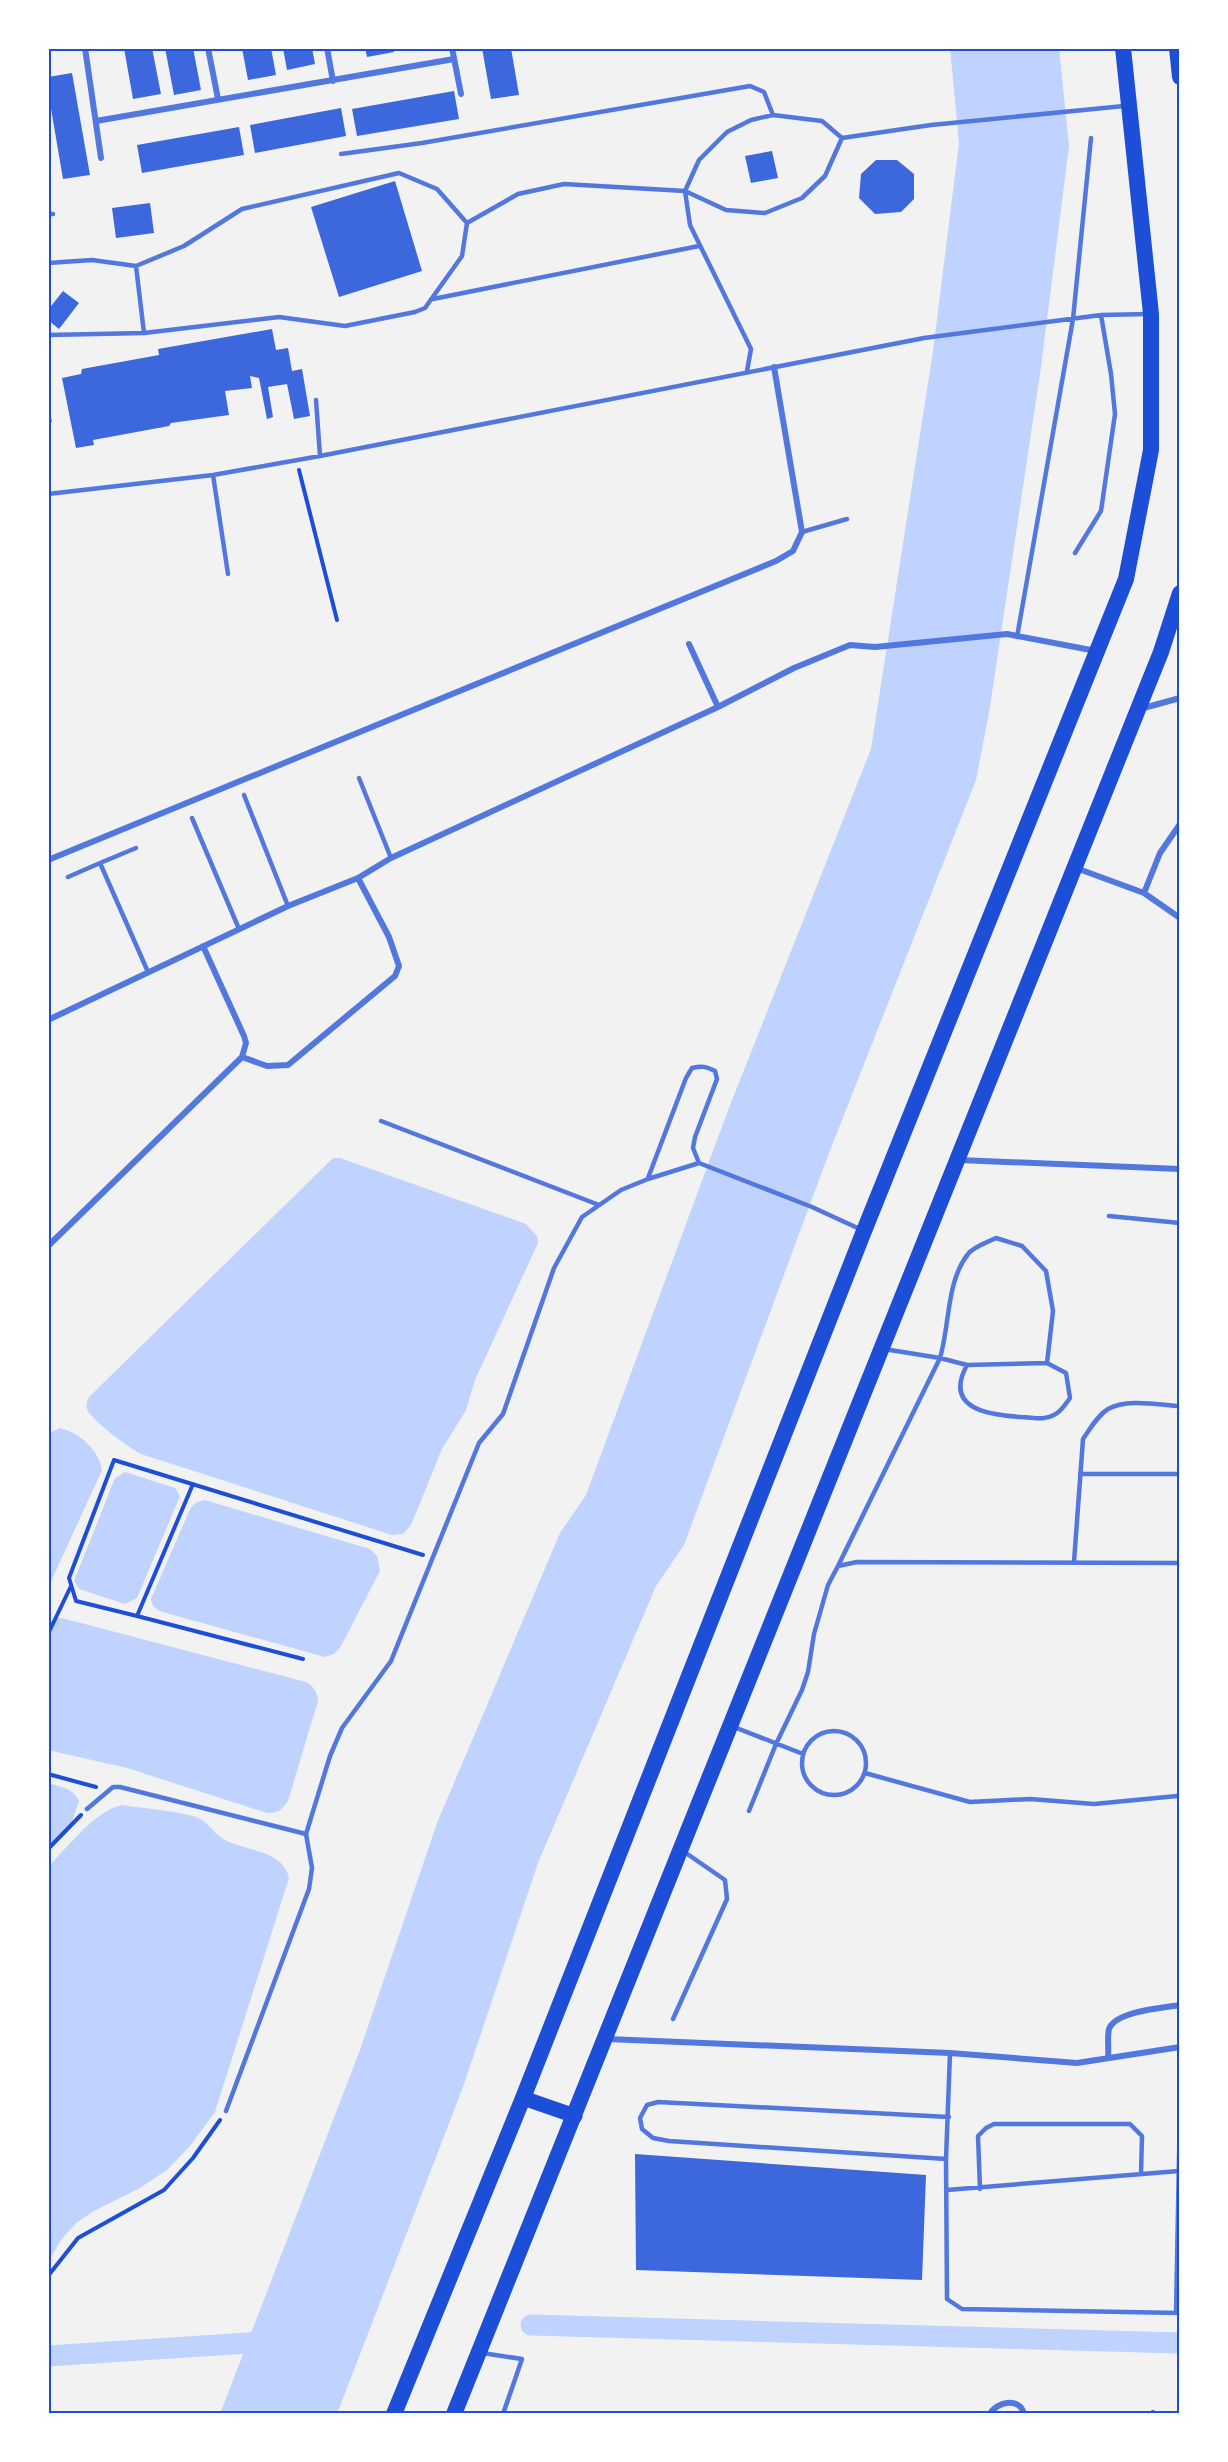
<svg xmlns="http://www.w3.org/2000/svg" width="1228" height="2462" viewBox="0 0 1228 2462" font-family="'PT Sans Narrow',sans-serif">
  <rect width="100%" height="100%" fill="#f2f2f2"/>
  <path fill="#bfd3fe" d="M950,48h109l10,98 -28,221 -52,346 -13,67 -147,373 -145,392 -28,41 -118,277 -75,224 -126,327h-117l140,-364 77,-227 123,-290 26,-38 141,-382 144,-364 62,-398 26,-208z
    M333,1158h7l186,66 11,12 1,7 -63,137 -9,30 -24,39 -31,76 -8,9 -11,1 -251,-81c-13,-7 -46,-31 -53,-43 -3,-5 -1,-10 1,-14z
    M60,1428c20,5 39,22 42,42l-54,118v-154z
    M125,1472l50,16 5,8 -43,102 -12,6 -46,-15 -5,-8 41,-103z
    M205,1500l165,49 7,7 3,15 -39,75 -7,8 -9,3 -166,-46 -6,-5 -2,-7 40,-92 6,-5z
    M62,1618l244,64c8,5 11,9 12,19l-30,100c-6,9 -10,12 -21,12l-140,-45 -79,-18v-125l5,-6z
    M48,1783c13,4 25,5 31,18l-8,24 -23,24z
    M122,1805c24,4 51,5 74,12 12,4 18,17 29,23 21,11 58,10 64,38l-74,234 -25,34 -22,23 -28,19 -46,23 -18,12 -15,17 -13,22v-395c20,-20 46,-56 74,-62z"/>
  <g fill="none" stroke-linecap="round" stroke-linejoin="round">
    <path stroke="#bfd3fe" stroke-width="21" d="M531,2325l649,18
      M48,2356l200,-13 27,-4"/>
  </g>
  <path fill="#3d67dc" d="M124,48h28l9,46 -28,5z
    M165,48h28l8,42 -27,5z
    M242,48h29l5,27 -28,5z
    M283,48h29l3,16 -28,6z
    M365,48h28l1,4 -27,5z
    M482,48h29l8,47 -28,4z
    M72,73l18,102 -27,4 -15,-88v-14z
    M454,91l5,28 -102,17 -5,-27z
    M341,108l5,28 -91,17 -5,-28z
    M239,127l5,28 -102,18 -5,-28z
    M772,151l6,27 -27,5 -6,-27z
    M876,160h21l17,14v25l-13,13 -26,2 -16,-16 2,-24z
    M395,181l27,90 -83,26 -28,-90z
    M150,203l4,30 -38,5 -4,-30z
    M63,291l16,12 -20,26 -11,-9v-10z
    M272,329l4,21 12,-2 4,23 10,-2 8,47 -16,3 -7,-35 -19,3 5,30 -6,2 -8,-41 -9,-2 2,12 -27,3 4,24 -58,8 -2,3 -76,14 1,5 -18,3 -14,-70 19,-4 1,-5 77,-14 -1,-6z
    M48,407l4,15 -4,1z
    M635,2154l291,21 -4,105 -286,-10z"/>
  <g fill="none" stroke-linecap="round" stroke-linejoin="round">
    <path stroke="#1d4ed8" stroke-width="4" d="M299,470l38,150
      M193,1484l-56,132 -61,-15 -7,-23 45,-118 309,95
      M137,1616l166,43
      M48,1634l23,-48
      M48,1774l48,13
      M48,1849l33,-34
      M48,2276l30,-38 86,-48 29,-32 27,-38"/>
    <path stroke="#5277de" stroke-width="4.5" d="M341,154l81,-11 328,-57 14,6 9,23
      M48,214h5
      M467,223l51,-29 46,-10 121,7 41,19 39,3 37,-15 23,-22 17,-38
      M48,263l44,-3 44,6 48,-20 58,-37 157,-36 38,16 30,34 -5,33 -37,52 -10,4 -70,14 -66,-9 -135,16 -8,-67
      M433,299l266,-53
      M48,335l96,-2
      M747,371l4,-22 -61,-124 -5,-34 14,-31 28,-28 24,-12 22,-5 49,6 20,17 89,-13 193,-19
      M316,400l4,56
      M213,475l15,99
      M48,494l165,-19 107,-19 604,-118 177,-23 48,-1
      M802,532l45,-13
      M1075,553l26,-42 14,-97 -4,-40 -10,-59
      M1017,637l56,-318 18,-181
      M359,778l32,80
      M244,795l44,111
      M192,818l47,111
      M136,848l-36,15 48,109
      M68,877l32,-14
      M381,1121l218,84
      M648,1178l38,-100 6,-10c9,-2 14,-2 23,3l2,8 -22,58 -2,11 6,15 113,44 50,23
      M1109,1216l71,7
      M884,1349l56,9c10,-33 6,-76 28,-104 5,-7 20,-12 28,-16l26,8 24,25 7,40 -6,52
      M1080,1474h100
      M1074,1562l9,-123c7,-10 14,-23 25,-30 19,-11 51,-4 72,-3
      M838,1566l102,-208 27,7 80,-2 19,10 4,25c-5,7 -9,14 -16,17 -11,6 -21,2 -33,2 -32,-2 -78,-8 -54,-52
      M734,1727l69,27
      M802 1763a32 32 0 1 1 64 0a32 32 0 1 1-64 0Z
      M865,1773l105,29 60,-3 64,5 83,-8 3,2
      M87,1809l26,-22h7l186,47
      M749,1811l27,-67 26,-54 6,-18 6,-38 14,-49 10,-19 19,-4 323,1
      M673,2019l54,-120 -2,-19 -42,-29
      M950,2053l-4,106 1,140 15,10 218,4
      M226,2111l83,-222 3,-21 -6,-34 24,-78 12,-28 49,-67 88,-218 24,-29 51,-146 28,-51 39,-27 27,-11 51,-16
      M946,2159l-277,-18 -16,-3 -11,-9 -2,-11 7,-13 11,-3 291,15
      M980,2189l-2,-53 8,-8 8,-4h136l12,12 -1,38
      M947,2190l232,-19
      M1176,2313l4,-205
      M482,2353l40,6 -19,55
      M1153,2414v-2"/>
    <path stroke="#5277de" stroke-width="6" d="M85,48l16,110
      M208,48l10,51
      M327,48l6,33
      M452,48l9,46
      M96,121l358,-62
      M689,644l29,63
      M1140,709l40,-11
      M48,860l728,-299 17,-10 9,-19 -28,-165
      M1076,868l68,25 36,25
      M1144,893l16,-40 20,-29
      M48,1020l240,-114 70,-28 33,-20 327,-151 76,-39 56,-23 25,2 132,-13 89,17
      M242,1057l25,9 21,-1 107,-89 4,-10 -10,-29 -31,-59
      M959,1160l221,9
      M48,1246l194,-189 4,-14 -2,-7 -41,-90
      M607,2039l343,14 127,10 103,-16
      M1108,2058c1,-8 -1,-21 1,-29 7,-18 54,-21 71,-24
      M990,2414c7,-13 30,-17 34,0"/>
    <path stroke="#1d4ed8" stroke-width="15" d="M523,2098l52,18"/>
    <path stroke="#1d4ed8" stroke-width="16" d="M1177,48l3,29
      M394,2414l129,-316 341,-867 262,-652 25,-129v-136l-28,-266
      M454,2414l707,-1762 19,-59"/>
  </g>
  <rect width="1228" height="2462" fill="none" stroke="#ffffff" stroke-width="99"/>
  <rect x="50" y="50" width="1128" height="2362" fill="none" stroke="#1d4ed8" stroke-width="2"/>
</svg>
